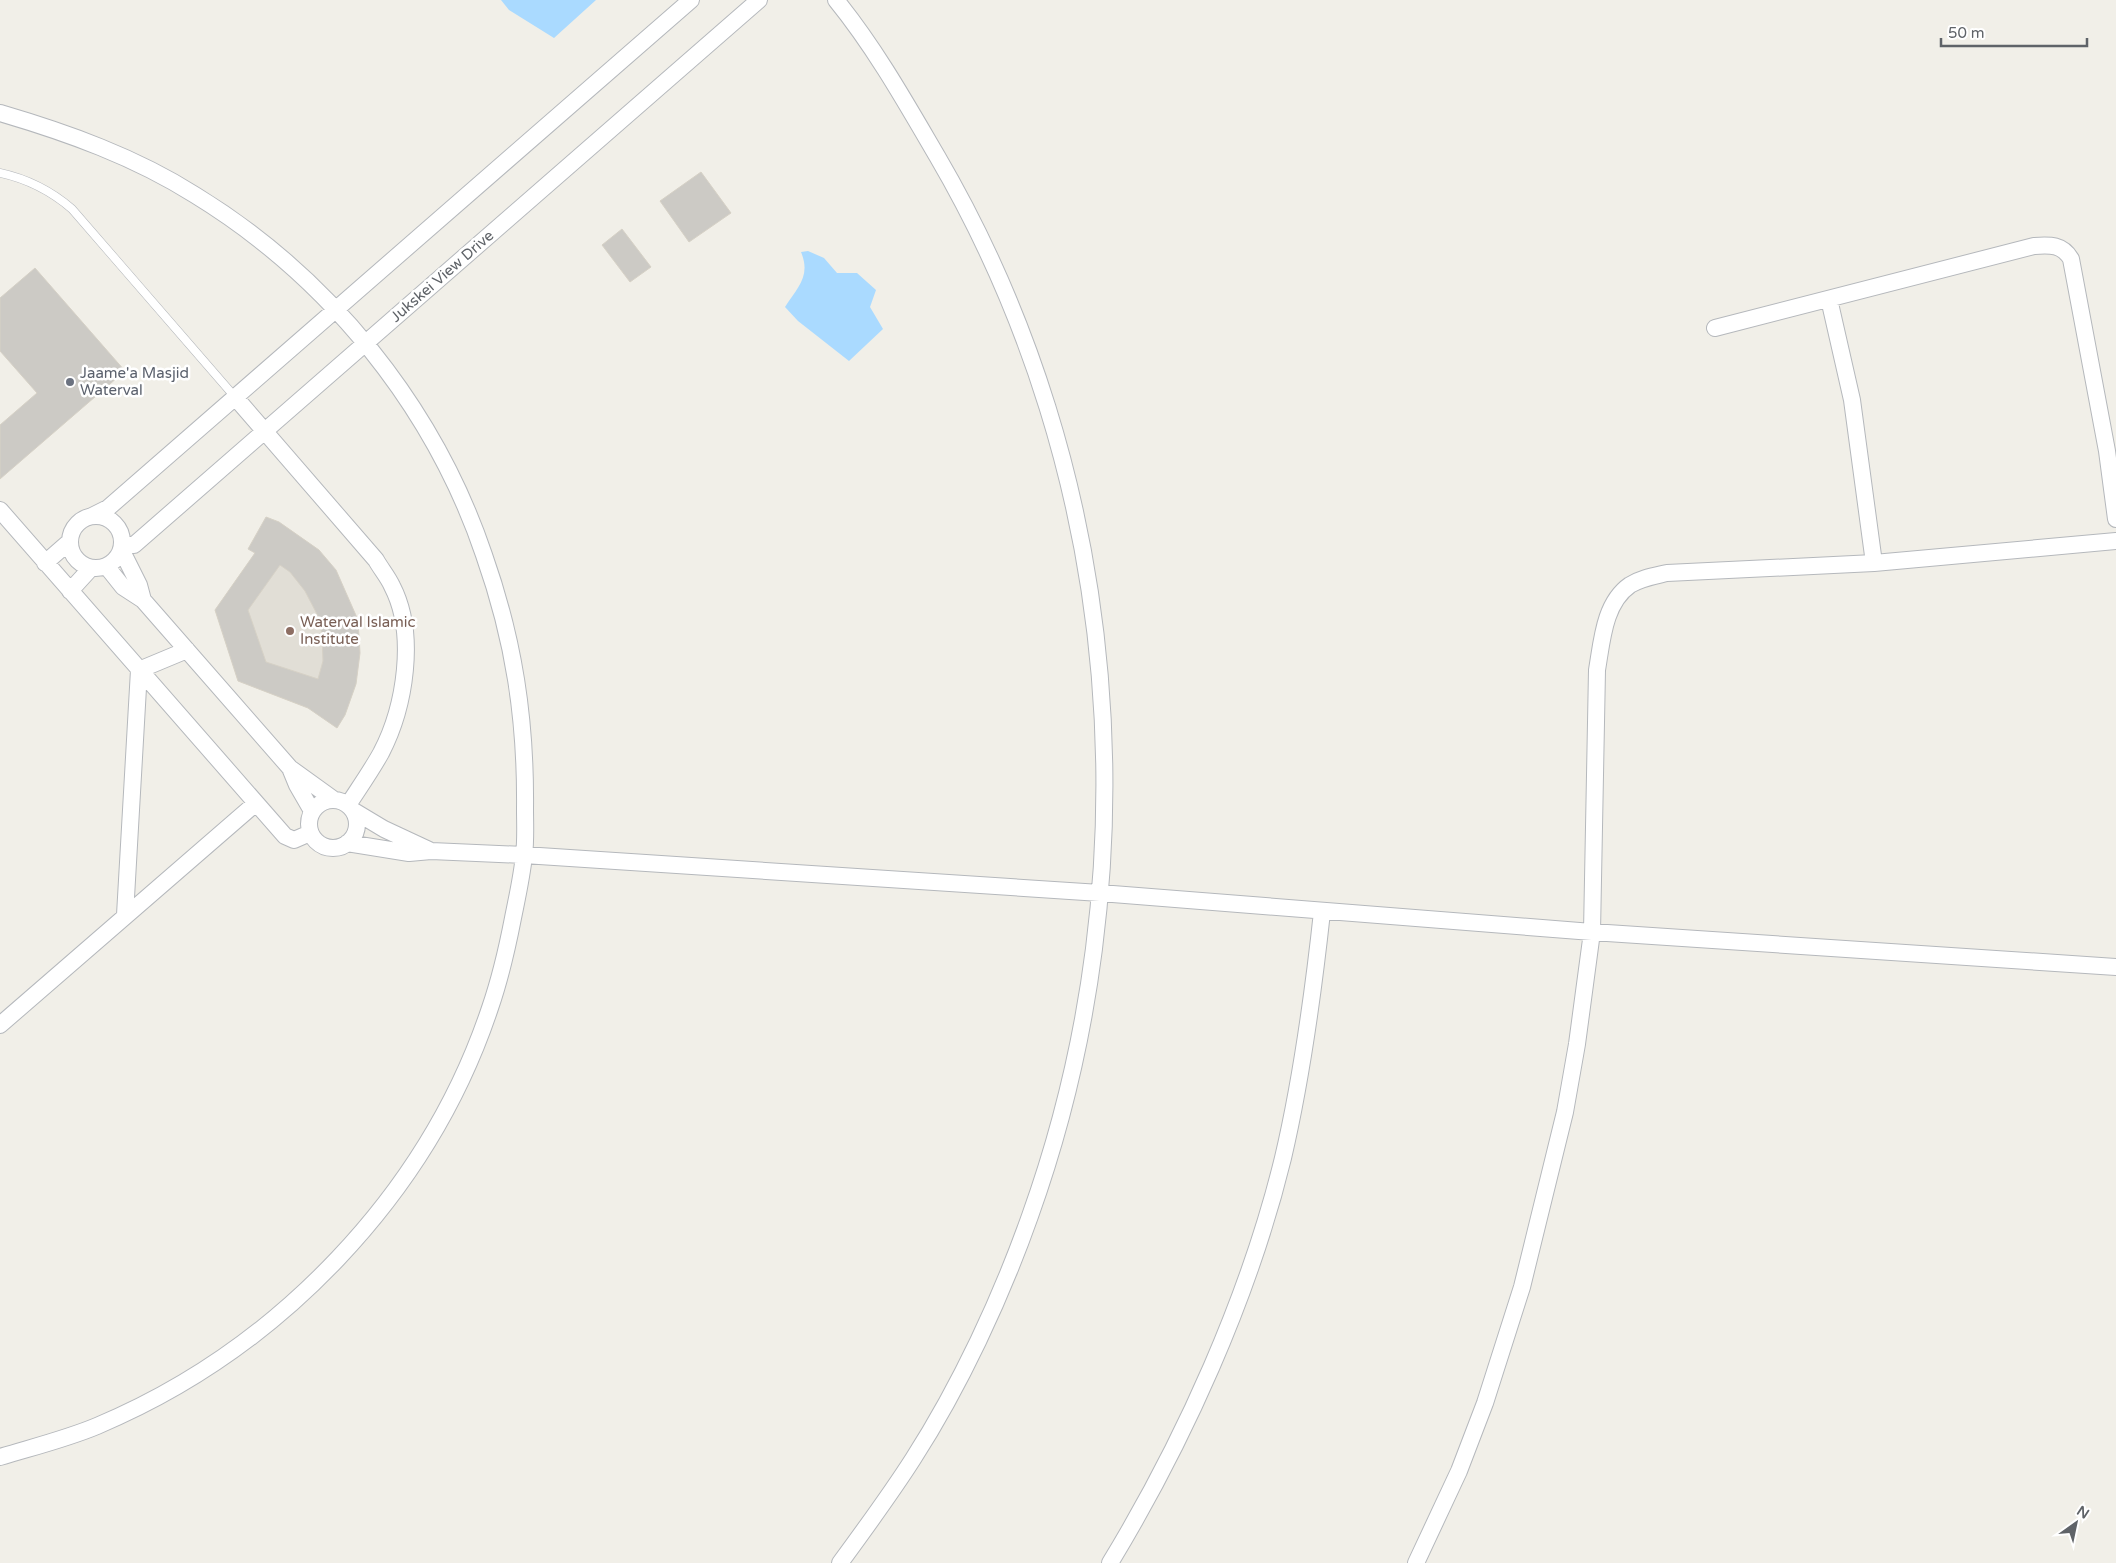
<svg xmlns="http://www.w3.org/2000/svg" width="2116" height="1563" viewBox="0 0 2116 1563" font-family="'Varela Round',sans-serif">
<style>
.education{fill:#e1ded6}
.water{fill:#aadaff}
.building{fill:#cccac5;stroke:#d6d1c6;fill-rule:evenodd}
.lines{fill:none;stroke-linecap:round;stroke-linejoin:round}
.service-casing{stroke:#b5b8bc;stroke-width:9}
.minor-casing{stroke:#b5b8bc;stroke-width:18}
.service{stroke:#fff;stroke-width:8}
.minor{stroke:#fff;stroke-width:16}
.worship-dot{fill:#6b7280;stroke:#fff;stroke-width:2}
.education-dot{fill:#8d6e63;stroke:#fff;stroke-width:2}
.labels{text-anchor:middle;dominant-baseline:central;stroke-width:5;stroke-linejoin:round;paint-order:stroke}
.street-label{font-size:15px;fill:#5f6368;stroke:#fff}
.worship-label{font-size:15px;fill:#5b616d;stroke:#fff;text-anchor:start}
.education-label{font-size:15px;fill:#785e54;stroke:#fff;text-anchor:start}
</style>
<rect width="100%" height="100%" fill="#f1efe8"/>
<path class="education" d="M266 517 279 522 319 550 358 620 360 653 356 684 345 715 337 728 308 708 238 681 215 610 255 553Z"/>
<path class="water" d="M501 0H596L554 38 509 10Z
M808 251 824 258 837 273H857L876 290 870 307 883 329 849 361 798 321 785 307C798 287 811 276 801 252Z"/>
<path class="building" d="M701 172 731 213 689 242 660 201Z
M622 229 651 267 630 282 602 245Z
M35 268 125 371 0 479V425L37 393 0 351V298Z
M266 517 279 522 319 550 336 570 358 620 360 653 356 684 345 715 337 728 308 708 238 681 215 610 255 553 248 549ZM280 565 290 572 305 591 318 616 322 634 323 661 318 679 266 662 248 610Z"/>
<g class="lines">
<g class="service-casing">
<path id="service" d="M0 173C28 179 51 191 72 209L235 397"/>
</g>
<g class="minor-casing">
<path id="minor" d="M836 0C875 48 906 103 937 156 1123 474 1154 870 1030 1216 1001 1298 960 1386 913 1459 890 1495 865 1529 840 1563
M0 113C68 133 135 157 195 195 329 277 434 407 484 555 514 640 526 719 525 809 525 824 526 840 524 855 522 876 517 898 513 918 507 949 500 979 490 1008 428 1194 278 1350 97 1426 66 1439 33 1447 0 1457
M1829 299 1852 400 1874 563
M1715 328 2034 246C2050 245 2062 244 2071 259L2107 451 2116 519
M235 397 376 560C381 569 388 577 392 586 417 634 405 707 381 753 371 771 359 788 348 805
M0 510 285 836 294 840 310 833
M70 542a26 26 0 1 1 52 0a26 26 0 1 1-52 0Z
M92 516 108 508 691 0
M123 545H134L759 0
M122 551 139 585 143 600
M45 563 69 542
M107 567 123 587 143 600 290 768 333 799
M70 591 91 568
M290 768 297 785 312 811
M309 824a24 24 0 1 1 48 0a24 24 0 1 1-48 0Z
M354 811 384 829 429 850
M347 843 409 853 431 851 524 855 1100 893 1592 932 2116 967
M125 915 139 670 187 650
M0 1025 256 803
M1110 1563C1184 1441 1249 1297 1283 1158 1302 1077 1313 995 1322 912
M1416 1563 1459 1471 1485 1403 1522 1287 1565 1112 1577 1044 1592 932 1597 670C1602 641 1604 603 1630 585 1641 578 1654 576 1667 573L1874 563 2116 541"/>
</g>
<use href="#service" class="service"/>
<use href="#minor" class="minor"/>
</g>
<circle class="worship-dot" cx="70" cy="382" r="5"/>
<circle class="education-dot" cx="290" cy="631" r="5"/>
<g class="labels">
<g class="street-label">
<text transform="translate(442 276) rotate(-41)">Jukskei View Drive</text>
</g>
<g class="worship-label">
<text x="80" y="373">Jaame'a Masjid<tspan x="80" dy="17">Waterval</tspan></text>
</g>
<g class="education-label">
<text x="300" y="622">Waterval Islamic<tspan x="300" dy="17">Institute</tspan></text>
</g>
</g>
<g transform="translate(2076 1523) rotate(33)" stroke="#ffffff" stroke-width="4" paint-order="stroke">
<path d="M0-4L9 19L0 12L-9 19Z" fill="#5f6368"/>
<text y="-8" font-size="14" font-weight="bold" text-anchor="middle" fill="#5f6368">N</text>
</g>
<path d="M1941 38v8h146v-8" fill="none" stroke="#5f6368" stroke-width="2.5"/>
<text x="1948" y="38" font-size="15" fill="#5f6368" stroke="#ffffff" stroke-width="4" paint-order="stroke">50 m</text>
</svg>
